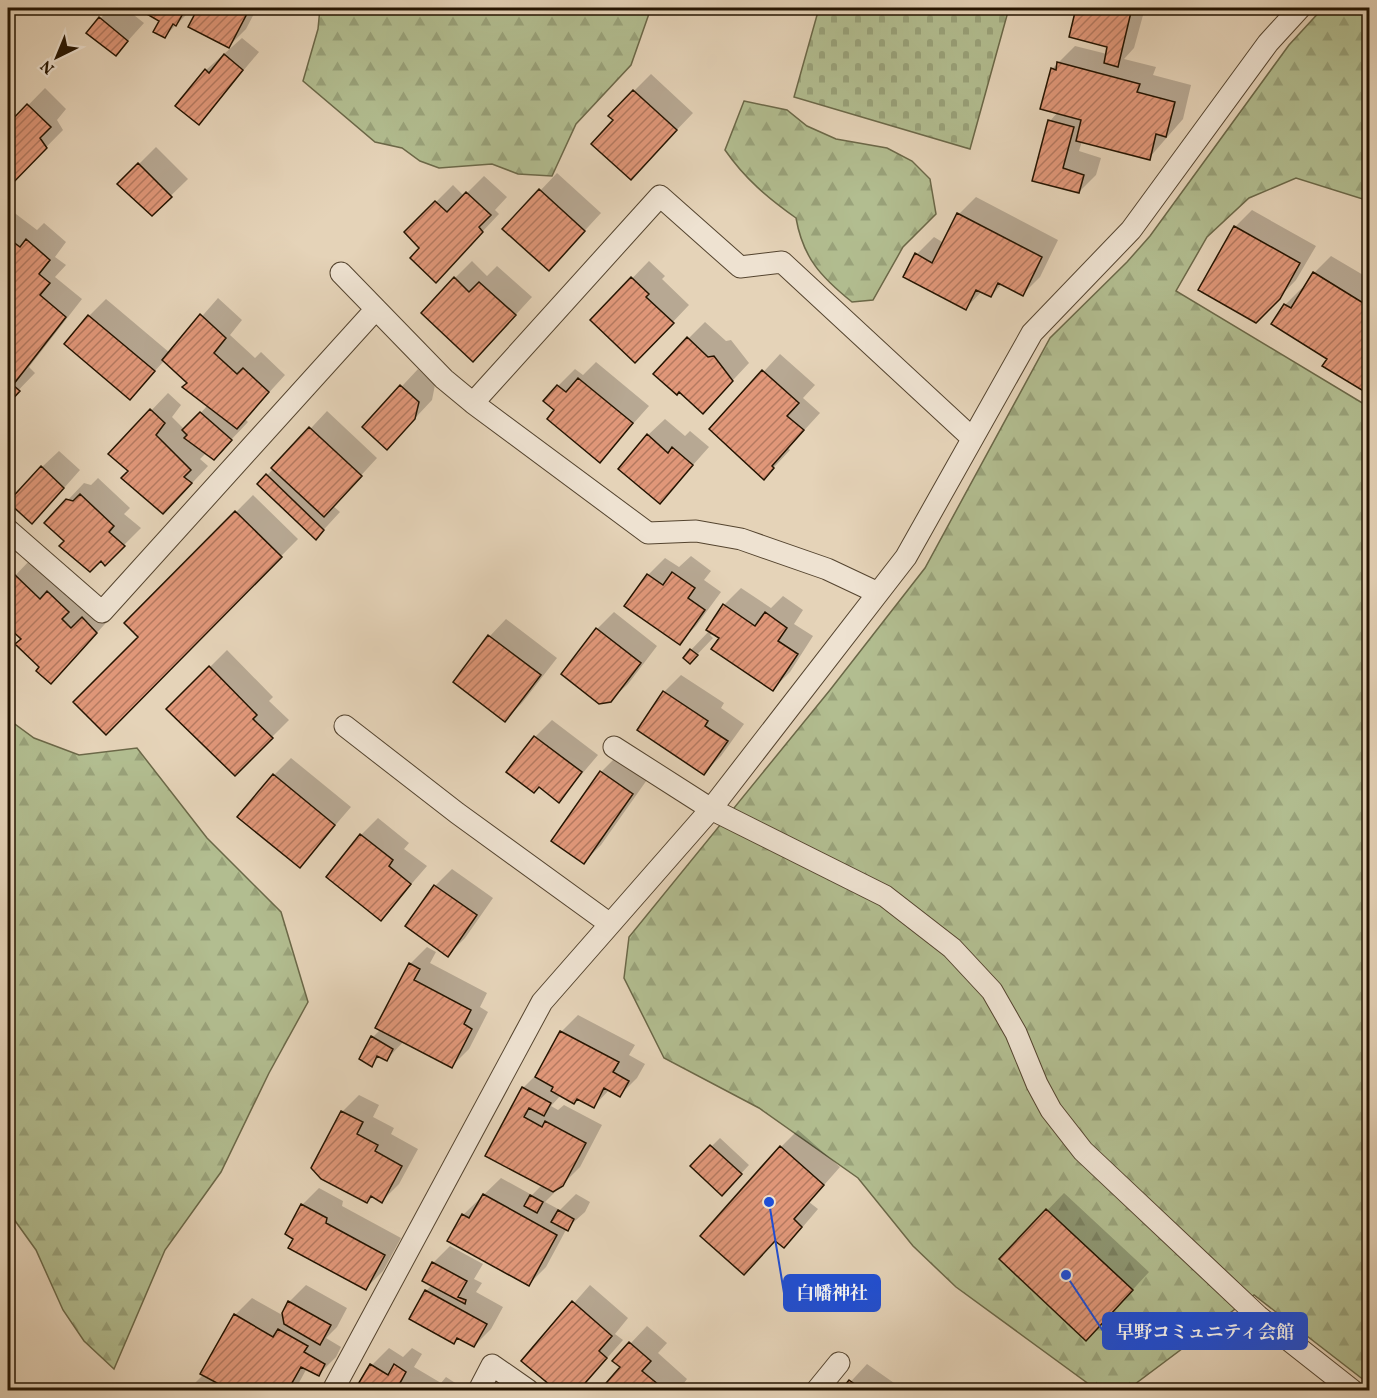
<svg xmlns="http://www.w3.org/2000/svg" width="1377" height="1398" viewBox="0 0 1377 1398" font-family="Vollkorn,'Noto Serif JP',serif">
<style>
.forest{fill:url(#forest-firs);stroke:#6b6848;stroke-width:1.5}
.cemetery{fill:url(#cemetery-stones);stroke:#6b6848;stroke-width:1.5}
.shadow{fill:#0003}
.building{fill:url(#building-hatch);stroke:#241401;stroke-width:1.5}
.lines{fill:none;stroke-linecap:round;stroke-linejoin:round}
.lane-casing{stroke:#54442f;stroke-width:23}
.lane{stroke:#eee2d1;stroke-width:21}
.leader{fill:none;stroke:#1d4ed8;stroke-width:2}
.callout-dot{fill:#1d4ed8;stroke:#eee2d1;stroke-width:2}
.callout{fill:#1d4ed8;stroke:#1d4ed8;stroke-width:2}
.callout-label{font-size:18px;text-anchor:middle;font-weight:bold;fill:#fff}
</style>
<defs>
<pattern id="forest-firs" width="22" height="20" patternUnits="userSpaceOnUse" patternTransform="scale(1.5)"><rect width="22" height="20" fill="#b2bd90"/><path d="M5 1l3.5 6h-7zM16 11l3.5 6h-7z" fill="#99a27a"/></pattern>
<pattern id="cemetery-stones" width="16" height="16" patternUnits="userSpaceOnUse" patternTransform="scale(1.5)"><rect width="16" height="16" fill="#b2bd90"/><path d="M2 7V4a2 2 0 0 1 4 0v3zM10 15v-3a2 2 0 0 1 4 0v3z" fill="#99a27a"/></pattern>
<pattern id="building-hatch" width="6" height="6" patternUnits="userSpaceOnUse" patternTransform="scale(1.5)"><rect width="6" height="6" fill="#e09779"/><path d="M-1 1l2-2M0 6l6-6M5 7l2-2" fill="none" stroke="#b57a61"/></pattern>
</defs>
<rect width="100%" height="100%" fill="#e5d3b8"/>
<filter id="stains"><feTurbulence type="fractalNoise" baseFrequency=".00333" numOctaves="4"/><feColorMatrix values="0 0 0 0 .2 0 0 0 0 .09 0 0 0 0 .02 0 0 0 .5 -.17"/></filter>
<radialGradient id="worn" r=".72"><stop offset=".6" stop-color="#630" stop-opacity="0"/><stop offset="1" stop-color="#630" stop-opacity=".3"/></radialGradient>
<path class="forest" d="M320 8H651L631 65 576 124 552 176 518 174 492 164 439 168 420 161 402 148 375 142 303 81 318 29Z
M1323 8H1369V201L1296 178 1249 198 1207 237 1176 291 1369 407V1384L1254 1295 1127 1390H1097L956 1287 913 1246 858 1178 759 1108 664 1058 624 978 629 937 830 690 925 568 1050 338 1127 262 1150 236 1289 45Z
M744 101 787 110 807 126 836 139 887 148 912 161 930 179 936 214 903 247 873 300 852 302C821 277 803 258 796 218 768 198 745 179 725 150Z
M8 719 34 738 79 755 137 748 207 838 281 912 308 1002 269 1073 221 1172 165 1250 114 1369 84 1341 63 1310 36 1250 8 1211Z"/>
<path class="cemetery" d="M819 8H1009L970 149 794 97Z"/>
<path class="shadow" d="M110 8H125L144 23 116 54 88 32Z
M150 8H193L165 36 161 20 147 12Z
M199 8H257L246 29 229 46 190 27Z
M1077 8H1145L1134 48 1124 59 1156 67 1153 75 1191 85 1183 119 1149 158 1082 141 1079 151 1101 158 1096 175 1079 192 1034 180 1050 121 1058 112 1052 69 1075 46 1107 54 1109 46 1070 36Z
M242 38 259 52 199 123 177 105 206 70Z
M651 74 693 113 647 161 615 120 634 91Z
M45 88 66 109 57 120 63 130 8 186V126Z
M156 147 188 179 152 214 119 184Z
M557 173 601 213 565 252 504 229Z
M484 176 507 197 495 210 499 214 452 264 421 248 406 232 453 185 464 196Z
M976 197 1058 240 1040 277 1023 294 1002 284 991 296 982 291 966 308 917 254 934 237 944 243 959 214Z
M8 208 37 230 44 223 66 242 55 257 66 265 55 277 82 299 29 367 35 373 8 401Z
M1252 210 1316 246 1296 280 1256 321 1235 227Z
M1331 256 1370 279V393L1329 358 1285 305 1302 288 1304 289 1314 273Z
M472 261 487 276 497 266 532 297 490 343 455 278Z
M649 261 665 276 662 279 689 305 652 344 592 320Z
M218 298 242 320 230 335 255 358 261 352 285 375 245 419 248 422 230 441 206 453 200 459 208 466 180 496 130 471 110 454 168 393 181 405 172 417 185 430 208 405 189 383 164 361 130 398 89 316 106 299 170 353Z
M705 322 726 341 731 340 749 363 703 412 688 339Z
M780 354 815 385 803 398 820 413 788 448 790 450 764 478 711 429Z
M596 362 649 406 600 461 558 386 575 369 583 375Z
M418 369 435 385 432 400 403 431 364 427Z
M327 411 377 458 333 506 340 512 316 538 259 484Z
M665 419 685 436 690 431 709 447 660 502 648 435Z
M59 451 80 470 49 505 42 467Z
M98 478 130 508 124 514 141 528 105 564 66 541 67 501 84 483 91 485Z
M253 495 298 539 106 733 140 637 126 623Z
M691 556 711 571 704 580 721 592 696 626 679 643 626 605 648 575 665 558 679 567Z
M32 558 113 615 68 665 42 667 22 639 8 625V583Z
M741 588 771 608 783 596 803 610 794 624 813 636 790 672 773 689 713 633 710 635 713 638 690 662 691 650 710 630 724 605Z
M614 612 657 646 628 684 610 701 597 629Z
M506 619 557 658 522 703 505 720 455 682 490 636Z
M227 650 273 697 269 701 289 720 235 774 168 709Z
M681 675 724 703 721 708 744 724 721 756 704 773 664 692Z
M552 720 598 755 559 801 535 737Z
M618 755 649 777 601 845 584 862 601 772Z
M291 758 351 807 300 866 274 775Z
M378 818 409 843 404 849 427 866 381 919 361 835Z
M452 869 493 898 465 938 448 955 435 886Z
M427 947 436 952 430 963 487 993 480 1007 488 1012 469 1049 452 1066 404 1041 387 1059 380 1056 371 1065 373 1037 381 1029 410 964Z
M578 1015 635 1045 629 1055 645 1064 637 1078 620 1095 610 1089 594 1106 578 1098 561 1095 551 1106 558 1110 564 1105 602 1125 580 1167 545 1202 560 1210 576 1194 590 1202 585 1212 567 1228 546 1267 529 1284 463 1215 501 1178 532 1195 542 1185 487 1155 523 1088 539 1072 561 1032Z
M359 1095 379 1105 373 1117 394 1128 391 1134 418 1149 399 1184 382 1201 373 1196 367 1201 313 1168 342 1112Z
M798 1130 840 1167 809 1202 818 1209 801 1229 784 1246 776 1240 744 1273 781 1147Z
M720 1138 749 1165 722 1194 692 1166Z
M319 1188 343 1201 342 1206 401 1238 383 1271 366 1288 287 1233 302 1205Z
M1064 1193 1149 1272 1103 1322 1001 1259Z
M450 1246 483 1264 474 1279 482 1283 476 1292 503 1307 491 1329 474 1346 459 1338 454 1343 426 1291 432 1285 433 1263Z
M306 1285 347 1308 337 1327 326 1338 341 1347 336 1357 319 1374 307 1368 295 1390H188L204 1374 202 1373 235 1315 252 1298 284 1316 289 1302Z
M590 1285 628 1318 615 1334 623 1340 579 1390H559L523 1361Z
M647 1326 667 1343 658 1353 687 1379 682 1386 688 1390H602L622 1367 614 1361Z
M389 1348 403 1357 412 1348 422 1354 414 1367 441 1383 446 1377 466 1390H368L359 1386 372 1365Z
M867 1364 904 1390H843Z"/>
<path class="building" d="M148 8H186L176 26 173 24 165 38 153 32 159 21 145 13Z
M198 8H250L229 48 188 27Z
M1076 8H1132L1118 67 1104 63 1107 47 1069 37Z
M99 17 128 41 116 56 86 33Z
M224 54 243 70 199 125 175 106 205 69 209 73Z
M1057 62 1140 84 1137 92 1175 102 1166 137 1156 134 1150 160 1076 141 1081 120 1040 109 1051 68 1056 70Z
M633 90 677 130 631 180 591 144 613 120 608 116Z
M27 104 51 127 40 138 47 148 8 188V124Z
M1048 120 1074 127 1063 168 1084 175 1079 193 1032 181Z
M138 163 172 197 152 216 117 184Z
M539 189 585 231 549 271 502 229Z
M466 192 491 215 479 227 483 232 436 283 410 258 419 248 404 232 435 201 447 212Z
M957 213 1042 257 1023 296 998 283 991 297 976 290 966 310 903 277 915 253 932 263Z
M1234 226 1300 263 1280 299 1256 323 1198 290Z
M8 238 20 247 26 239 50 260 39 274 50 283 40 295 66 317 13 385 20 391 8 404Z
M1313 272 1368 306 1370 304V395L1322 366 1327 359 1271 324 1284 304 1291 308Z
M454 277 469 292 479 282 516 315 473 362 421 313Z
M631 277 649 294 646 297 674 323 635 363 590 320Z
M200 314 226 338 214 353 237 374 243 368 269 392 237 429 182 387 187 383 162 360Z
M88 315 155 371 130 400 64 344Z
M687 337 708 357 714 356 733 381 703 414 679 392 677 395 653 374Z
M762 370 799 403 787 416 804 430 772 466 774 468 764 480 709 429Z
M578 378 633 423 600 463 547 419 554 410 543 401 557 385 566 392Z
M400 385 419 402 415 419 387 450 362 427Z
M150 409 165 423 156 435 191 470 184 477 192 483 163 514 121 478 128 471 108 454Z
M200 412 232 440 214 460 184 438 187 435 182 430Z
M309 427 362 476 324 517 271 468Z
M647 434 668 453 672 447 693 465 660 504 618 469Z
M41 466 64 488 32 524 8 502Z
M266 474 324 530 316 540 257 484Z
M80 494 114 526 109 532 125 546 105 566 101 561 90 572 59 546 64 541 44 523 66 499 73 501Z
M235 511 282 557 106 735 73 702 138 637 124 623Z
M672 572 695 588 688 598 705 610 680 645 624 606 647 574 663 585Z
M14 574 40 599 47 591 69 612 62 619 71 628 82 617 97 633 51 684 36 671 39 667 15 644 21 639 8 627V581Z
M723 604 755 626 765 612 787 628 778 641 798 654 773 691 711 649 719 638 706 630Z
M596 628 641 663 611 702 599 704 561 674Z
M488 635 541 675 505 722 453 682Z
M690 649 698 655 690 664 683 658Z
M209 666 257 715 253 719 273 738 235 776 166 709Z
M663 691 708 721 705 726 728 741 704 775 637 730Z
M534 736 582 772 559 803 539 787 534 793 506 772Z
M600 771 633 794 584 864 551 841Z
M273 774 335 825 300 868 237 817Z
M360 834 393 860 389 866 411 884 381 921 326 877Z
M434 885 477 915 448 957 405 926Z
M409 963 420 969 414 980 471 1010 464 1024 472 1029 452 1068 375 1028Z
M560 1031 619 1062 613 1072 629 1081 620 1097 604 1088 594 1108 577 1099 574 1104 551 1091 553 1087 535 1077Z
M371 1036 393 1049 387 1061 377 1056 372 1067 359 1059Z
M522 1087 551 1103 544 1116 529 1108 524 1117 542 1127 545 1121 586 1143 563 1186 553 1192 485 1156Z
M341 1111 363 1122 357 1134 378 1145 375 1151 402 1166 382 1203 371 1196 367 1203 321 1179 311 1168Z
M710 1145 742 1174 722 1196 690 1166Z
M780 1146 824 1185 794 1219 802 1227 784 1248 775 1241 744 1275 700 1236Z
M483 1194 557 1235 529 1286 447 1241 462 1214 469 1218Z
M530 1195 543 1202 537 1213 524 1206Z
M301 1204 327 1218 326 1223 385 1255 366 1290 288 1248 293 1239 285 1234Z
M1046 1209 1133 1290 1086 1341 999 1259Z
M558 1210 574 1219 568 1231 551 1222Z
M432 1262 467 1281 458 1297 466 1300 465 1304 422 1281Z
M425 1290 487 1324 474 1347 457 1338 454 1344 409 1319Z
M288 1301 331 1325 320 1345 284 1324 282 1313Z
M572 1301 612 1336 599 1351 607 1358 579 1390H556L521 1361Z
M234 1314 273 1337 278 1329 308 1346 304 1352 325 1364 319 1376 301 1367 288 1390H230L200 1374Z
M629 1342 651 1361 642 1371 665 1390H600L620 1367 612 1361Z
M370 1364 388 1375 394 1364 406 1372 399 1385 408 1390H365L357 1386Z
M849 1380 863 1390H841Z"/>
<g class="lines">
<g class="lane-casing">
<path id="lane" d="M341 273 444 379 473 403
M8 530 102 612 376 309
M878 593 827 569 741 539 696 531 648 533 473 403 660 196 740 267 782 262 972 438
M345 726 457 813 610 924
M614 747 711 809 885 896 952 948 992 991 1016 1033 1037 1084 1051 1110 1083 1151 1258 1316 1352 1390
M333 1390 542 1002 711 809 906 557 1032 333 1131 230 1268 43 1300 8
M479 1390 492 1365 528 1390
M817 1390 839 1363"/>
</g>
<use href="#lane" class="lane"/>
</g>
<path class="leader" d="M769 1202L784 1293M1066 1275L1103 1331"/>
<g class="callout-dot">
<circle cx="769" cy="1202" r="6"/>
<circle cx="1066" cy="1275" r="6"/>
</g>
<g class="callout">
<rect x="784" y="1275" width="96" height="36" rx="6"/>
<rect x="1103" y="1313" width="204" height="36" rx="6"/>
</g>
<g class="callout-label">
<text x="832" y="1299">白幡神社</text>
<text x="1205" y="1338">早野コミュニティ会館</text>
</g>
<rect width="1377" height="1398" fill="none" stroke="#e5d3b8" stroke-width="30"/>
<rect x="9" y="9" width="1359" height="1380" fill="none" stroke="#241401" stroke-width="3"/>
<rect x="15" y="15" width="1347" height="1368" fill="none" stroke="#241401" stroke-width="1.5"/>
<g transform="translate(57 57) rotate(223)" stroke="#eee2d1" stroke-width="4.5" paint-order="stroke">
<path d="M0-4.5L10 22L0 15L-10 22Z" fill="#241401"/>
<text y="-9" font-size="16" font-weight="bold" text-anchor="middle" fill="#241401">N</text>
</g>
<rect width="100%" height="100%" filter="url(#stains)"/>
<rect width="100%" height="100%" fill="url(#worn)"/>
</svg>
